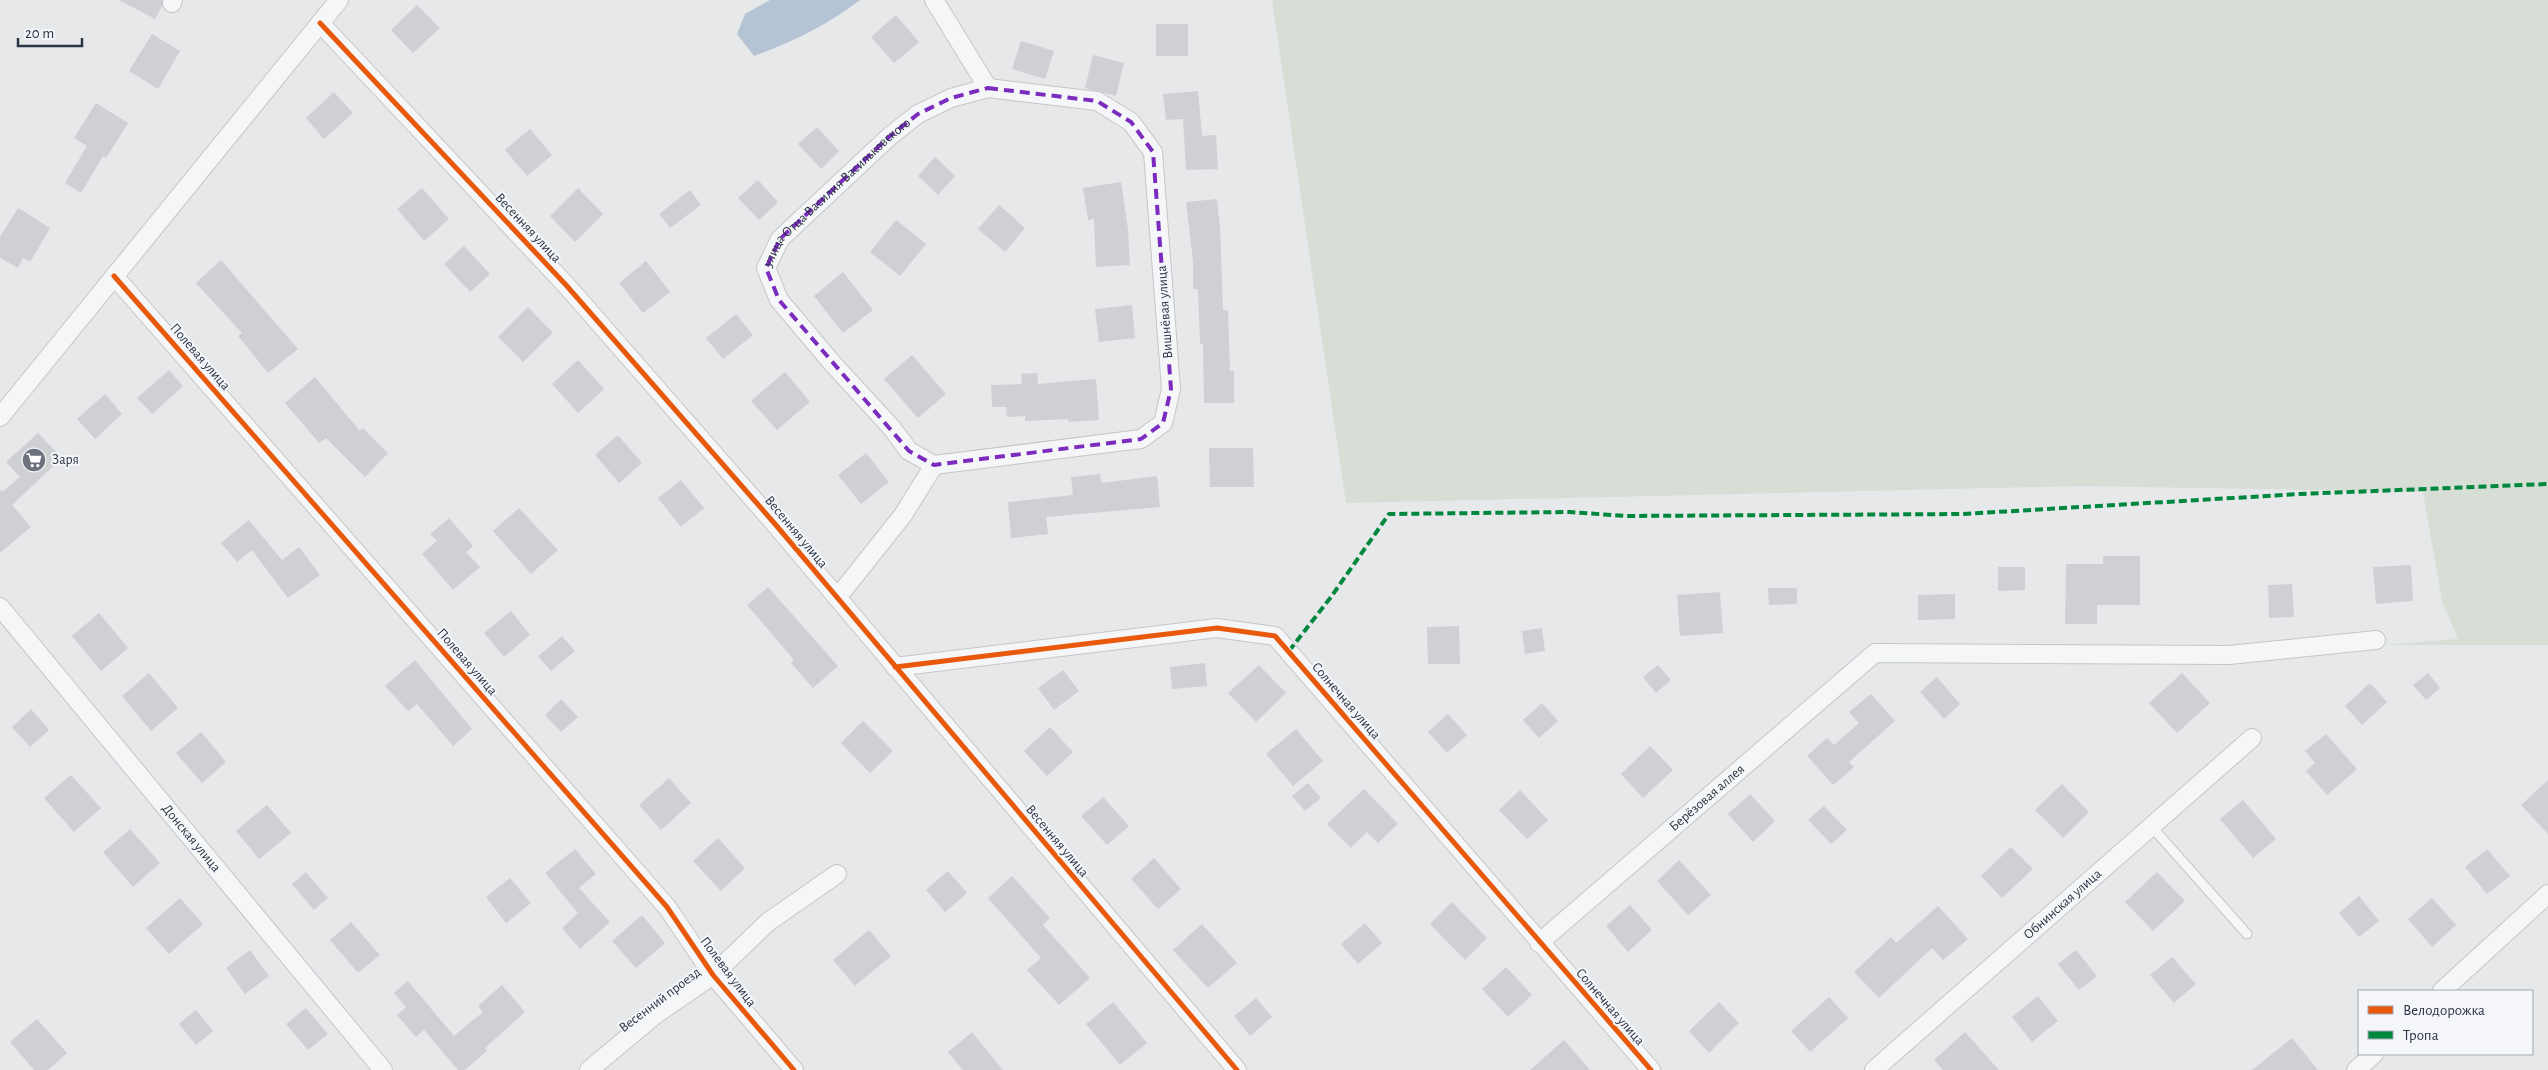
<svg xmlns="http://www.w3.org/2000/svg" width="2548" height="1070" viewBox="0 0 2548 1070" font-family="'Alegreya Sans',sans-serif">
<style>
.green{fill:#d6ded6}
.water{fill:#b4c4d5}
.building{fill:#ced0d3}
.lines{fill:none;stroke-linecap:round;stroke-linejoin:round}
.service-casing{stroke:#c4c6c8;stroke-width:11}
.minor-casing{stroke:#c4c6c8;stroke-width:20}
.service{stroke:#f5f6f7;stroke-width:9}
.minor{stroke:#f5f6f7;stroke-width:18}
.quiet{stroke:#00873e;stroke-width:4;stroke-dasharray:8 4;stroke-linecap:butt}
.cycleway-casing{stroke:#f4f6f9;stroke-width:8}
.cycleway{stroke:#e8590c;stroke-width:5}
.marked{fill:none;stroke:#7b2cbf;stroke-width:4;stroke-dasharray:10 6;stroke-linejoin:round}
.labels{text-anchor:middle;dominant-baseline:central;stroke-width:4;stroke-linejoin:round;paint-order:stroke}
.street-label{font-size:14px;fill:#2b3445;stroke:#f4f6f9}
.poi-label{font-size:14px;fill:#2b3445;stroke:#f4f6f9;text-anchor:start}
</style>
<rect width="100%" height="100%" fill="#e6e8ea"/>
<path class="green" d="M1272 0H2548V645H2383L2458 639 2442 601 2423 492 2082 486 1346 503Z"/>
<path class="water" d="M770 0H860C827 25 793 42 754 56L737 34 745 14Z"/>
<path class="building" d="M119 0H162V6L155 19Z
M417 5 440 28 413 53 391 30Z
M896 15 919 42 894 63 871 37Z
M1156 24H1188V56H1156Z
M152 34 180 51 158 89 129 71Z
M1021 41 1054 51 1045 79 1012 69Z
M1093 55 1124 63 1116 96 1085 88Z
M1198 91 1202 136 1216 135 1218 169 1186 170 1183 119 1166 120 1163 94Z
M334 92 353 113 324 139 306 118Z
M96 103 128 123 106 158 103 156 81 193 65 183 87 146 74 138Z
M817 127 839 151 821 169 798 144Z
M530 129 552 155 527 176 505 150Z
M935 157 955 176 938 195 918 176Z
M758 180 778 202 759 220 738 198Z
M1121 182 1128 229 1130 265 1096 267 1094 219 1088 220 1083 188Z
M422 188 449 219 424 241 397 209Z
M578 188 603 214 575 242 550 216Z
M690 190 701 205 670 228 659 214Z
M1217 199 1220 228 1223 310H1228L1230 371H1234V403H1204L1203 344H1200L1198 289H1193V261L1186 202Z
M999 205 1025 228 1005 252 978 229Z
M18 208 50 228 30 262 23 258 18 268 0 258V237Z
M896 220 926 244 900 276 870 252Z
M464 246 490 274 470 292 444 264Z
M221 260 298 349 268 373 238 336 242 333 196 283Z
M646 261 670 292 643 313 619 283Z
M843 272 873 310 843 333 814 296Z
M1132 305 1135 338 1099 342 1095 309Z
M528 307 553 333 523 362 498 337Z
M736 314 753 335 723 359 706 338Z
M912 355 946 394 918 418 884 379Z
M578 360 604 389 578 413 552 384Z
M169 370 183 386 152 414 137 398Z
M785 372 810 402 777 430 751 401Z
M1037 373 1038 384 1096 379 1099 420 1068 422V419L1025 421V416L1007 417 1006 407H992L991 385 1022 384 1021 374Z
M315 377 360 431 363 428 388 453 365 477 326 438 319 443 285 403Z
M105 394 122 414 95 439 77 419Z
M38 433 62 458 12 505 31 527 0 553V490L2 492 20 477 6 462Z
M618 435 642 463 619 483 595 455Z
M1209 448H1253L1254 487H1210Z
M866 453 889 482 861 504 838 475Z
M1100 474 1101 483 1157 476 1160 507 1046 517 1048 534 1011 538 1008 502 1073 495 1071 477Z
M681 480 704 508 681 527 658 498Z
M519 508 558 550 531 574 493 531Z
M449 518 473 546 466 552 480 567 453 590 422 554 437 541 430 534Z
M249 520 282 560 299 547 320 575 288 598 252 550 237 562 221 543Z
M2103 556H2140V605H2097V624H2065L2066 564H2103Z
M2411 565 2413 601 2376 604 2373 567Z
M1998 567H2025V590L1998 591Z
M2292 584 2294 617 2269 618 2268 585Z
M768 587 838 666 813 688 791 663 794 660 747 605Z
M1768 588H1797V604L1769 605Z
M1720 592 1723 633 1680 636 1677 595Z
M1955 594V619L1918 620V595Z
M511 611 530 635 504 657 484 633Z
M99 613 128 648 101 671 72 636Z
M1459 626 1460 664H1428L1427 627Z
M1542 628 1545 651 1525 654 1522 631Z
M562 636 575 651 551 671 538 656Z
M415 660 472 729 453 746 417 704 408 711 385 686Z
M1205 663 1207 686 1172 689 1170 667Z
M1259 665 1286 693 1256 722 1228 693Z
M1658 665 1671 680 1656 693 1643 677Z
M1063 670 1079 691 1054 710 1038 688Z
M149 673 178 708 151 731 122 696Z
M2182 673 2210 703 2177 733 2149 703Z
M2428 673 2440 688 2426 700 2413 685Z
M1937 677 1960 704 1944 719 1920 692Z
M2370 683 2387 702 2362 725 2345 706Z
M1871 694 1895 721 1849 762 1854 767 1833 785 1807 756 1827 738 1834 745 1859 723 1849 712Z
M561 699 578 717 561 732 545 715Z
M1542 703 1558 721 1539 738 1523 720Z
M31 709 49 730 30 747 12 727Z
M1448 714 1467 735 1447 753 1428 732Z
M863 721 893 751 870 773 841 743Z
M1050 727 1073 752 1047 776 1024 751Z
M1296 729 1323 761 1293 786 1266 754Z
M201 732 226 762 202 783 176 753Z
M2326 734 2357 769 2327 795 2306 771 2315 763 2305 751Z
M1650 746 1673 770 1643 798 1621 774Z
M71 775 101 808 74 832 44 798Z
M669 778 691 803 661 830 639 805Z
M2548 780V834L2521 805Z
M1308 783 1321 798 1305 811 1292 796Z
M2062 784 2089 812 2063 838 2035 810Z
M1364 789 1398 824 1378 843 1367 832 1351 848 1327 824Z
M1520 790 1548 820 1527 839 1499 810Z
M1750 794 1775 821 1753 842 1728 814Z
M1103 797 1129 826 1107 845 1081 816Z
M2243 800 2276 839 2253 858 2220 819Z
M267 805 291 833 259 859 236 831Z
M1824 806 1847 830 1831 844 1808 820Z
M130 829 160 863 133 887 103 852Z
M718 838 745 868 721 891 693 861Z
M2011 847 2033 869 2002 898 1981 876Z
M575 849 596 874 579 888 610 922 580 949 562 928 578 913 545 873Z
M2487 849 2510 876 2487 894 2465 867Z
M1154 858 1181 889 1158 909 1131 879Z
M1679 860 1711 895 1688 915 1657 881Z
M948 871 967 893 945 912 926 890Z
M306 872 328 898 314 910 292 884Z
M2157 872 2185 901 2153 931 2125 902Z
M1012 876 1050 918 1043 925 1090 978 1059 1005 1027 970 1041 958 988 898Z
M510 878 531 903 506 923 486 897Z
M2359 896 2379 921 2359 937 2339 913Z
M180 898 203 924 169 954 146 928Z
M2432 898 2456 925 2432 947 2408 919Z
M1452 902 1487 938 1465 960 1430 924Z
M1630 905 1652 930 1628 952 1606 926Z
M1938 906 1968 939 1943 960 1932 948 1879 998 1854 972 1891 937 1896 943Z
M642 915 665 943 636 968 612 941Z
M351 922 380 955 358 973 330 940Z
M1365 923 1382 943 1358 964 1341 944Z
M1202 924 1237 963 1208 988 1173 950Z
M869 930 891 956 855 986 833 960Z
M250 950 269 976 245 994 226 968Z
M2076 950 2097 976 2079 990 2058 964Z
M2172 957 2196 984 2174 1003 2150 975Z
M1506 967 1532 995 1508 1017 1482 989Z
M408 981 454 1036 483 1012 478 1006 502 985 525 1012 485 1048 487 1051 465 1070H458L424 1030 416 1037 397 1015 406 1007 394 993Z
M2038 996 2058 1021 2032 1042 2012 1017Z
M1829 997 1848 1018 1810 1052 1791 1031Z
M1256 998 1272 1017 1250 1036 1234 1016Z
M1113 1002 1147 1043 1120 1065 1086 1024Z
M1719 1002 1739 1023 1709 1053 1689 1031Z
M306 1008 328 1034 308 1050 286 1024Z
M196 1010 213 1031 196 1045 179 1024Z
M37 1019 67 1053 48 1070H34L10 1042Z
M972 1032 1003 1070H963L948 1052Z
M1965 1032 1999 1070H1943L1934 1060Z
M2292 1038 2318 1070H2252Z
M1564 1040 1590 1070H1530Z"/>
<g class="lines">
<g class="service-casing">
<path id="service" d="M2151 826 2247 934"/>
</g>
<g class="minor-casing">
<g id="minor">
<path d="M172 3 173 0"/>
<path d="M320 23 566 285 775 524 1237 1070"/>
<path d="M114 276 667 907 713 975 794 1070"/>
<path d="M0 417 339 0"/>
<path d="M934 465 1141 439 1163 423 1171 389 1153 152 1131 122 1097 101 988 88"/>
<path id="s1" d="M837 598 903 515 934 465 909 451 891 427 833 364 779 300 766 268 780 239 890 136 918 114 951 98 988 88 934 0"/>
<path id="s2" d="M0 607 383 1070"/>
<path d="M895 667 1217 628 1275 636 1651 1070"/>
<path id="s3" d="M1539 943 1875 653 2229 655 2376 640"/>
<path d="M2442 991 2548 894"/>
<path d="M589 1070 655 1015 713 975 768 922 837 874"/>
<path id="s4" d="M1874 1070 2252 738"/>
<path d="M2356 1070 2374 1054"/>
</g>
</g>
<use href="#service" class="service"/>
<use href="#minor" class="minor"/>
<path class="quiet" d="M1289 651 1331 597 1389 514 1570 512 1625 516 1963 514 2300 494 2548 484"/>
<g class="cycleway-casing">
<path id="cycleway" d="M320 23 566 285 775 524 1237 1070
M114 276 667 907 713 975 794 1070
M895 667 1217 628 1275 636 1651 1070"/>
</g>
<use href="#cycleway" class="cycleway"/>
</g>
<path class="marked" d="M988 88 1097 101 1131 122 1153 152 1171 389 1163 423 1141 439 934 465 909 451 779 300 766 268 780 239 890 136 918 114 951 98Z"/>
<defs>
<g id="supermarket-disc" transform="scale(1.25)"><circle r="9.5" fill="#6c737f" stroke="#f4f6f9"/><path d="M-6-5.5h2.5l.6 2H6L4.5 2H-2.5L-4.4-4H-6ZM-1.5 3.2a1.3 1.3 0 1 0 .1 0ZM3 3.2a1.3 1.3 0 1 0 .1 0Z" fill="#fff"/></g>
</defs>
<g fill-rule="evenodd">
<use href="#supermarket-disc" x="34" y="460"/>
</g>
<g class="labels">
<g class="street-label">
<text stroke="none"><textPath href="#s1" startOffset="532">улица Отца Василия Васильковского</textPath></text>
<text transform="translate(528 228) rotate(47)">Весенняя улица</text>
<text transform="translate(1165 312) rotate(-94)">Вишнёвая улица</text>
<text transform="translate(200 357) rotate(49)">Полевая улица</text>
<text transform="translate(796 532) rotate(50)">Весенняя улица</text>
<text transform="translate(467 662) rotate(49)">Полевая улица</text>
<text transform="translate(1346 701) rotate(49)">Солнечная улица</text>
<text stroke="none"><textPath href="#s3" startOffset="222">Берёзовая аллея</textPath></text>
<text stroke="none"><textPath href="#s2" startOffset="300">Донская улица</textPath></text>
<text transform="translate(1057 841) rotate(50)">Весенняя улица</text>
<text stroke="none"><textPath href="#s4" startOffset="251">Обнинская улица</textPath></text>
<text transform="translate(728 972) rotate(53)">Полевая улица</text>
<text transform="translate(660 1000) rotate(-37)">Весенний проезд</text>
<text transform="translate(1610 1007) rotate(49)">Солнечная улица</text>
</g>
<g class="poi-label">
<text x="52" y="460">Заря</text>
</g>
</g>
<rect x="2358" y="990" width="175" height="65" fill="#f4f6f9" stroke="#a4a8b1"/>
<rect x="2368" y="1006" width="25" height="8" fill="#e8590c" stroke="#a4a8b1"/>
<text x="2403" y="1015" font-size="15" fill="#2b3445">Велодорожка</text>
<rect x="2368" y="1031" width="25" height="8" fill="#00873e" stroke="#a4a8b1"/>
<text x="2403" y="1040" font-size="15" fill="#2b3445">Тропа</text>
<path d="M18 38v8h64v-8" fill="none" stroke="#2b3445" stroke-width="2.5"/>
<text x="25" y="38" font-size="15" fill="#2b3445" stroke="#f4f6f9" stroke-width="4" paint-order="stroke">20 m</text>
</svg>
